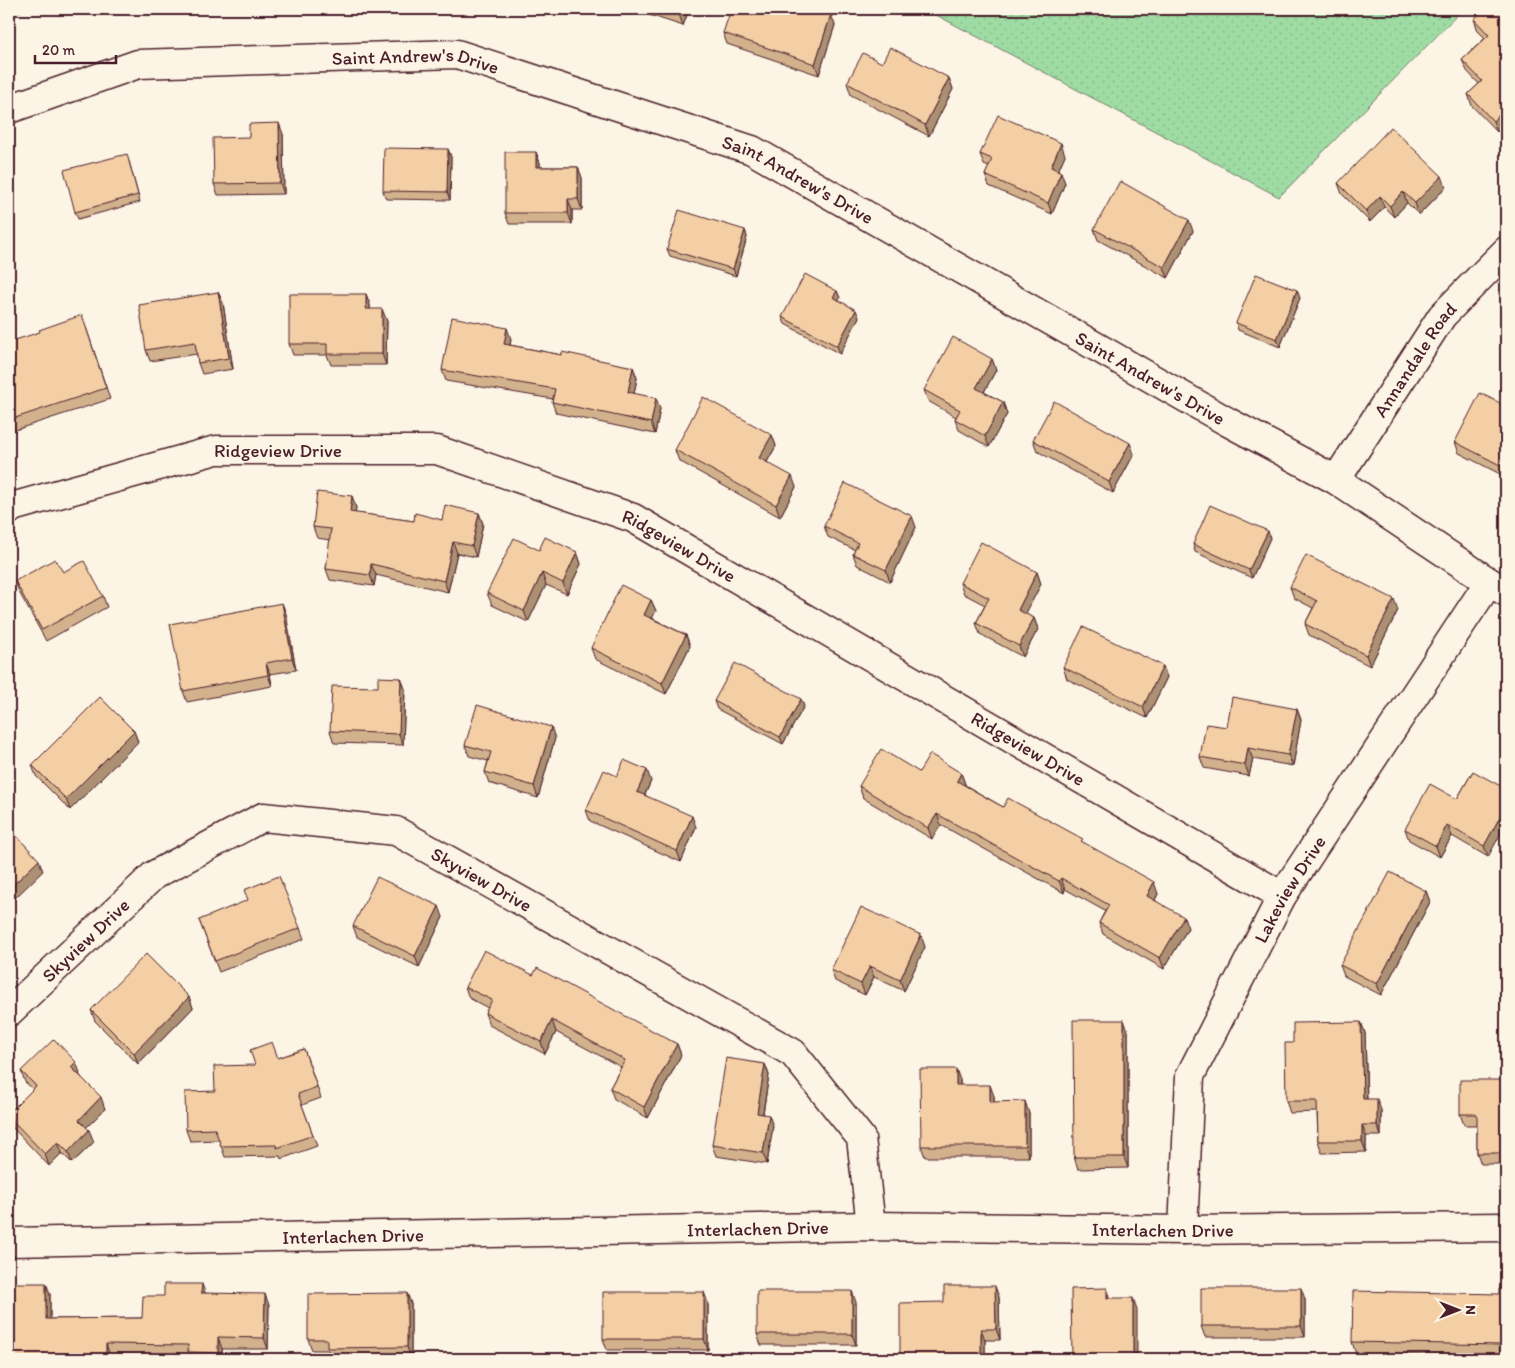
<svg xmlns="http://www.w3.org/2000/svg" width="1515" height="1368" viewBox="0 0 1515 1368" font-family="Itim,sans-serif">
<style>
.grass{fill:url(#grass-dots);stroke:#747e68}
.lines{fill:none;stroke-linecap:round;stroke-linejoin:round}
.minor-casing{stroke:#4a1f2b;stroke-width:31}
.minor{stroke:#fcf5e5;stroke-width:28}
.wall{fill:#d2b18d;stroke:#4a1f2b}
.shaded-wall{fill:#ab9073;stroke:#4a1f2b}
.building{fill:#f4cea4;stroke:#4a1f2b}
.labels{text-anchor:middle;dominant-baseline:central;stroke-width:4.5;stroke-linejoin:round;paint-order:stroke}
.street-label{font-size:19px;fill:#4a1f2b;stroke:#fcf5e5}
</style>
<defs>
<pattern id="grass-dots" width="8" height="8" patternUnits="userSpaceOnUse" patternTransform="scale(1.25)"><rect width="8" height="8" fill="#9fdca4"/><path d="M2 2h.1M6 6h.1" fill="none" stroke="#8abc8d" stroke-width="1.8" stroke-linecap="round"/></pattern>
</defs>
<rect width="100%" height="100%" fill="#fcf5e5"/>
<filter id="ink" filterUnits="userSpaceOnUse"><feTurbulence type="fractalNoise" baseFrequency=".02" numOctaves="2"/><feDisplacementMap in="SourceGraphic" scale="10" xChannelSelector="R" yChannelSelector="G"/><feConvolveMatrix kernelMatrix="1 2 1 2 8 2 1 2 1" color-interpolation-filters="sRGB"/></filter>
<g filter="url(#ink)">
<path class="grass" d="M925 9H1463L1279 197Z"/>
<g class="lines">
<g class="minor-casing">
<g id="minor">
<path id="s1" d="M9 109 138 64 457 54 752 150 1228 422 1336 480 1489 582 1506 592"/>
<path id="s2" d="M1336 480 1442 316 1506 251"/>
<path id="s3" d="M9 510 12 507 216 450H437L633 518 1282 896"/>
<path id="s4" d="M9 1012 154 875 263 817 396 831 793 1053 861 1138 871 1226"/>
<path id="s5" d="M1183 1230 1190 1076 1282 896 1489 582"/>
<path id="s6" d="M9 1242 871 1226 1183 1230 1506 1227"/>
</g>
</g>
<use href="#minor" class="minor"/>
</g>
<path class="wall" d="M12 9H31L14 12Z
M631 9H689L683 26Z
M1506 9V124L1497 132 1472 106 1468 94 1479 84 1467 71 1462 60 1485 38 1478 31 1474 19Z
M835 25 819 75 727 44 723 33Z
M882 63 949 78 953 89 929 136 851 95 847 83Z
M283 134 284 194 218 195 214 184 249 137Z
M448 149 451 157 450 200 386 199 383 191Z
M536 152 540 163V167H578L582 178V210H572V224H509L505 213Z
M980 154 1065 155 1058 170 1065 183 1052 214 989 186 985 175 989 167 984 165Z
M129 161 140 202 78 219 75 212Z
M1338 183 1446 187 1419 215 1407 203 1394 217 1384 207 1370 222 1342 194Z
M1094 229 1193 231 1168 278 1098 240Z
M745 230 747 237 736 276 670 256 667 249Z
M837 291 840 298 838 300 859 317 840 354 785 324 782 317Z
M218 292 223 303 233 369 202 374 198 363 197 354 150 361 146 350Z
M366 294 370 305V309L387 321 386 365H331L327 355H293L289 344Z
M1300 298 1280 347 1238 330 1236 323Z
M86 327 110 399 9 432V342Z
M511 339 510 345 562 355 633 367 637 378 634 394 660 409 655 434 556 413 552 402 553 399 446 381 442 370Z
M992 359 996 370 984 392 1003 402 1007 414 989 447 959 430 955 419 956 417 928 401 924 390Z
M1506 406V477L1459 453 1455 442Z
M772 435 776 446 767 462 796 487 780 517 679 461 675 450Z
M1033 440 1134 454 1113 493 1037 451Z
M352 496 356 508 355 513 414 521 442 520 479 513 483 524 476 557 457 553 448 592 376 575 374 586 330 580 326 569 330 540 317 538 313 527Z
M824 526 916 527 890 582 857 565 853 554 855 550 828 537Z
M1270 538 1252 578 1195 552 1193 544Z
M539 550 577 552 581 564 567 594 546 585 528 622 492 605 487 593Z
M63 572 103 596 107 607 46 641 19 592 15 581Z
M1037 572 1041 584 1025 614 1034 618 1038 629 1023 657 980 634 976 623 985 605 964 594 960 583Z
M1290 587 1398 610 1370 666 1309 635 1305 624 1313 608 1294 598Z
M651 600 656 611 652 618 686 635 690 646 666 694 595 659 591 648Z
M282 603 286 614 296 670 270 674 272 686 187 702 183 691Z
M1063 667 1167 677 1147 718 1067 679Z
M401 678 405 689 403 745 334 743 330 731 378 687Z
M714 701 804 706 783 744 717 709Z
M1297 709 1301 720 1293 766 1253 759 1249 776 1204 768 1200 757 1227 727Z
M134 731 138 742 70 810 36 776 32 765Z
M555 738 538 798 489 783 485 772 488 761 469 756 465 745Z
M1473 771 1488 857 1452 836 1440 857 1409 840 1405 829 1457 799Z
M919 772 961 773 965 784V785L1003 807 1084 843 1158 894 1155 900 1188 928 1164 969 1103 934 1099 923 1105 911 1065 889 1064 893 941 825 932 839 863 798 859 786Z
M617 776 651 781 645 795 696 827 681 862 590 821 586 810Z
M1426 891 1430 902 1381 995 1344 976 1340 965Z
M443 917 419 967 357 937 353 926Z
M199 920 300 928 304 939 219 972Z
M925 947 904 991 874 977 865 995 835 981 831 970Z
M533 975 677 1044 681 1055 648 1118 614 1099 610 1088 621 1067 556 1032 545 1054 489 1025 485 1013 488 1008 469 998 465 987Z
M189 997 193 1008 138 1064 95 1021 91 1010Z
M1361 1022 1365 1033 1367 1099 1381 1110V1136H1366V1152L1322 1153 1318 1141 1317 1112 1290 1113 1286 1101Z
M1128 1031V1168L1078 1169 1074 1157Z
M304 1049 321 1098 302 1105 317 1146 281 1159 280 1156 225 1157 219 1140 190 1141 186 1130 215 1091 255 1065 278 1058Z
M765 1064 769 1075 763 1114 773 1126 767 1164 716 1156 712 1145Z
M21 1071 80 1073 79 1074 105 1109 86 1127 94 1142 72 1163 62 1153 49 1166 11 1126 9 1121V1113L33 1089 25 1082Z
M960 1080V1085L994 1096V1102L1029 1113V1157H925L921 1146Z
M1506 1080V1164H1481L1477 1153V1125H1464L1460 1114Z
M46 1283 50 1294V1319L142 1318 164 1296 205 1293 269 1305 268 1349H222V1359H190L189 1356 110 1355V1359H12L11 1358Z
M1506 1288V1359H1502L1501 1357 1356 1354 1352 1342 1499 1294Z
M407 1293 411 1304V1358L331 1359 328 1350H312L308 1339Z
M999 1297 1000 1340H985V1359L944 1302Z
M1305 1299V1337H1205L1201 1326Z
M856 1302V1345H761L757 1334Z
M708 1303V1350H607L603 1339Z"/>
<path class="shaded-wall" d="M681 9H689L683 26 679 14Z
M831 14 835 25 819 75 815 64Z
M949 78 953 89 929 136 925 125Z
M1506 108V124L1497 132 1493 121Z
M279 123 283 134 284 194 280 183Z
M1061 143 1065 155 1055 178 1051 167Z
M448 149 451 157 450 200 447 192Z
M536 152 540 163V178L536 167Z
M578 167 582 178V210L578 199Z
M1061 172 1065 183 1052 214 1048 203Z
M1442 176 1446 187 1419 215 1415 203Z
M1403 192 1407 203 1394 217 1390 206Z
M1380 196 1384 207 1370 222 1366 211Z
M568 199 572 210V224L568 213Z
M1189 220 1193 231 1168 278 1164 267Z
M745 230 747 237 736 276 733 269Z
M1297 290 1300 298 1280 347 1277 339Z
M837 291 840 298 836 305 833 297Z
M218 292 223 303 233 369 229 358Z
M366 294 370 305V321L366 309Z
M382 309 387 321 386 365 382 354Z
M856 310 859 317 840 354 837 346Z
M507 328 511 339 508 355 504 344Z
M992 359 996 370 980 399 976 388Z
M633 367 637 378 632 404 628 392Z
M656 398 660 409 655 434 651 423Z
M1003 402 1007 414 989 447 985 436Z
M772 435 776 446 763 469 759 458Z
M1130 443 1134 454 1113 493 1109 482Z
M792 476 796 487 780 517 776 505Z
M352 496 356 508 354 524 350 512Z
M479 513 483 524 476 557 472 546Z
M912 516 916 527 890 582 886 570Z
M1268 531 1270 538 1252 578 1249 570Z
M453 542 457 553 448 592 444 581Z
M577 552 581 564 567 594 563 583Z
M371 564 376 575 374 586 370 575Z
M1037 572 1041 584 1022 621 1018 610Z
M542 573 546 585 528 622 524 611Z
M1394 599 1398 610 1370 666 1366 655Z
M651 600 656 611 648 626 644 615Z
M282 603 286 614 296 670 292 658Z
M1034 618 1038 629 1023 657 1019 646Z
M686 635 690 646 666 694 662 683Z
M266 663 270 674 272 686 268 675Z
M1163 666 1167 677 1147 718 1143 707Z
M401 678 405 689 403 745 399 734Z
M801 699 804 706 783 744 780 737Z
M1297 709 1301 720 1293 766 1288 755Z
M551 727 555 738 538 798 534 786Z
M134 731 138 742 70 810 66 799Z
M1248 748 1253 759 1249 776 1245 765Z
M647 770 651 781 641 803 637 792Z
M961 773 965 784 961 792 957 781Z
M1506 806V824L1488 857 1484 846Z
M937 814 941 825 932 839 928 828Z
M692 816 696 827 681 862 677 851Z
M1447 825 1452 836 1440 857 1436 846Z
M39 860 43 871 9 904V889Z
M1061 878 1065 889 1064 893 1059 881Z
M1154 882 1158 894 1151 907 1147 896Z
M1426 891 1430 902 1381 995 1377 984Z
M439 906 443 917 419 967 415 956Z
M1184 917 1188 928 1164 969 1160 958Z
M921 935 925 947 904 991 900 980Z
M870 966 874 977 865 995 861 984Z
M189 997 193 1008 138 1064 134 1053Z
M552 1020 556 1032 545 1054 541 1042Z
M1124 1020 1128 1031V1168L1124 1157Z
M1361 1022 1365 1033 1367 1110 1363 1099Z
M677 1044 681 1055 648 1118 644 1107Z
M76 1062 80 1073 75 1078 71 1067Z
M765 1064 769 1075 761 1124 757 1113Z
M956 1069 960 1080V1096L956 1085Z
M990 1085 994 1096V1113L990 1102Z
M101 1097 105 1109 83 1131 79 1120Z
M1377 1099 1381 1110V1136L1377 1125Z
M1025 1101 1029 1113V1157L1025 1146Z
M769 1115 773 1126 767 1164 763 1153Z
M1362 1125 1366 1136V1152L1362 1141Z
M89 1130 94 1142 72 1163 68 1152Z
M58 1142 62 1153 49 1166 45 1154Z
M46 1283 50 1294V1330L46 1319Z
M202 1284 206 1295 201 1293Z
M995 1286 999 1297 1000 1340 996 1329Z
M1107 1288 1111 1299 1107 1298Z
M1301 1288 1305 1299V1337L1301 1326Z
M852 1291 856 1302V1345L852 1334Z
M704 1292 708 1303V1350L704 1339Z
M407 1293 411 1304V1358L407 1347Z
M265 1294 269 1305 268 1349 264 1338Z
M1133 1298 1137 1309V1359H1133Z
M981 1329 985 1340V1359H981Z
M218 1337 222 1349V1359H220L218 1353Z
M106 1344 110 1355V1359H107L106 1357Z"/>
<path class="building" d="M662 9H681L679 14Z
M731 9H816L831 14 815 64 723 33Z
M1485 9H1506V108L1493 121 1468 94 1482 81 1462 60 1489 35 1474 19Z
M890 47 949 78 925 125 847 83 863 53 882 63Z
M998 115 1061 143 1051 167 1061 172 1048 203 985 175 992 159 980 154Z
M279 123 280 183 214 184 213 138 249 137V124Z
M1391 127 1442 176 1415 203 1403 192 1390 206 1380 196 1366 211 1338 183Z
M384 148 448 149 447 192 383 191Z
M505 152H536V167H578V199H568V213H505Z
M127 154 138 195 75 212 64 170Z
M1120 181 1189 220 1164 267 1094 229Z
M679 210 745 230 733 269 667 249Z
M805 274 837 291 833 297 856 310 837 346 782 317Z
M1256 274 1297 290 1277 339 1236 323Z
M218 292 229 358 198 363 195 342 146 350 139 305Z
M289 294H366V309H382V354H327V344H289Z
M82 315 106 388 9 420V342L40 332 39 330Z
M452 317 507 328 504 344 562 355V352L633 367 628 392 656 398 651 423 552 402 555 389 442 370Z
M953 337 992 359 976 388 1003 402 985 436 955 419 960 410 924 390Z
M1480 393 1506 406V468L1455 442Z
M703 397 772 435 759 458 792 476 776 505 675 450Z
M1054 401 1130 443 1109 482 1033 440Z
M845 483 912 516 886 570 853 554 858 543 824 526Z
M317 492 352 496 350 512 414 521 415 513 442 520 445 505 479 513 472 546 453 542 444 581 371 564 370 575 326 569 331 529 313 527Z
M1210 505 1268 531 1249 570 1193 544Z
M545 537 577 552 563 583 542 573 524 611 487 593 514 538 539 550Z
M981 542 1037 572 1018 610 1034 618 1019 646 976 623 989 598 960 583Z
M1306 555 1394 599 1366 655 1305 624 1317 601 1290 587Z
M55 559 63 572 84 561 103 596 42 630 15 581Z
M621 585 651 600 644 615 686 635 662 683 591 648Z
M282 603 292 658 266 663 268 675 183 691 170 624Z
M1083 627 1163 666 1143 707 1063 667Z
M735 663 801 699 780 737 714 701Z
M378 677 401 678 399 734 330 731 332 686 378 687Z
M100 697 134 731 66 799 32 765Z
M1232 697 1297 709 1288 755 1248 748 1245 765 1200 757 1206 724 1227 727Z
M477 705 551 727 534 786 485 772 491 752 465 745Z
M881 749 919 772 930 754 961 773 957 781 1003 807 1008 798 1083 839 1081 841 1154 882 1147 896 1184 917 1160 958 1099 923 1109 905 1061 878 1059 881 937 814 928 828 859 786Z
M624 760 647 770 637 792 692 816 677 851 586 810 604 770 617 776Z
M1473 771 1506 789V806L1484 846 1447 825 1436 846 1405 829 1430 784 1457 799Z
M13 832 39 860 9 889V836Z
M1390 872 1426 891 1377 984 1340 965Z
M279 876 300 928 215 961 199 920 248 900 244 890Z
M377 877 439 906 415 956 353 926Z
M861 907 921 935 900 980 870 966 861 984 831 970Z
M484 950 533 975 537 968 677 1044 644 1107 610 1088 625 1060 552 1020 541 1042 485 1013 492 1000 465 987Z
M146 954 189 997 134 1053 91 1010Z
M1073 1020H1124V1157H1074Z
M1361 1022 1363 1099H1377V1125H1362V1141H1318L1317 1101H1286L1285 1043H1293V1023Z
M54 1039 76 1062 71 1067 101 1097 79 1120 89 1130 68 1152 58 1142 45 1154 9 1117V1113L36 1086 21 1071Z
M272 1042 278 1058 304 1049 317 1087 298 1094 313 1135 277 1148 276 1145 221 1146 215 1129 186 1130 185 1092 215 1091 214 1066 255 1065 250 1050Z
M726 1058 765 1064 757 1113 769 1115 763 1153 712 1145Z
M920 1069H956V1085H990V1102L1025 1101V1146H921Z
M1460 1080H1506V1153H1477V1114H1460Z
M11 1283H46V1319L142 1318 143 1296H164V1284H202L201 1293 265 1294 264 1338 218 1337V1353L188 1352V1345L106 1344V1357L11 1358Z
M944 1286H995L996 1329H981V1359H900V1303L944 1302Z
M1107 1288V1298H1133V1359H1072L1071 1289Z
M1201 1288H1301V1326H1201Z
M1506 1288V1352H1500V1345L1352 1342 1353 1291 1499 1294V1289Z
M757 1291H852V1334H757Z
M603 1292H704V1339H603Z
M407 1293V1347L327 1348V1339H308V1294Z"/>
</g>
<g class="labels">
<g class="street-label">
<text stroke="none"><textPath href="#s1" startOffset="415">Saint Andrew's Drive</textPath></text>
<text stroke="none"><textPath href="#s1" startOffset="820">Saint Andrew's Drive</textPath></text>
<text stroke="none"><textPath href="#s2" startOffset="144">Annandale Road</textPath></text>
<text stroke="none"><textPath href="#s1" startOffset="1225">Saint Andrew's Drive</textPath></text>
<text stroke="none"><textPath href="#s3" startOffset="278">Ridgeview Drive</textPath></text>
<text stroke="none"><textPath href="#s3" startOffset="698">Ridgeview Drive</textPath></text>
<text stroke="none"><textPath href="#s3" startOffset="1102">Ridgeview Drive</textPath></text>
<text stroke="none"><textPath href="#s4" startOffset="555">Skyview Drive</textPath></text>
<text stroke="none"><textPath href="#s5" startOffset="366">Lakeview Drive</textPath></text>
<text stroke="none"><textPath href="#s4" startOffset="105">Skyview Drive</textPath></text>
<text stroke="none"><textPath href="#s6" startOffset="749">Interlachen Drive</textPath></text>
<text stroke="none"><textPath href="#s6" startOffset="1154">Interlachen Drive</textPath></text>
<text stroke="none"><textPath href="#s6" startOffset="344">Interlachen Drive</textPath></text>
</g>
</g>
<rect width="1515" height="1368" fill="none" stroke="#fcf5e5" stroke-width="30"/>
<rect x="15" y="15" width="1485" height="1338" fill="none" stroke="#4a1f2b" stroke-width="2" filter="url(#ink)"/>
<g transform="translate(1458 1310) rotate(90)" stroke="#fcf5e5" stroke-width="4" paint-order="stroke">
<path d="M0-4L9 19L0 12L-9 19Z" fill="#4a1f2b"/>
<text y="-8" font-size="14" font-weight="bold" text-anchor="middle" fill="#4a1f2b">N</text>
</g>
<path d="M35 55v8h81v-8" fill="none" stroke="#4a1f2b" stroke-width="2.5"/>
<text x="42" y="55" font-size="15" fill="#4a1f2b" stroke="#fcf5e5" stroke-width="4" paint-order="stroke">20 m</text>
</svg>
